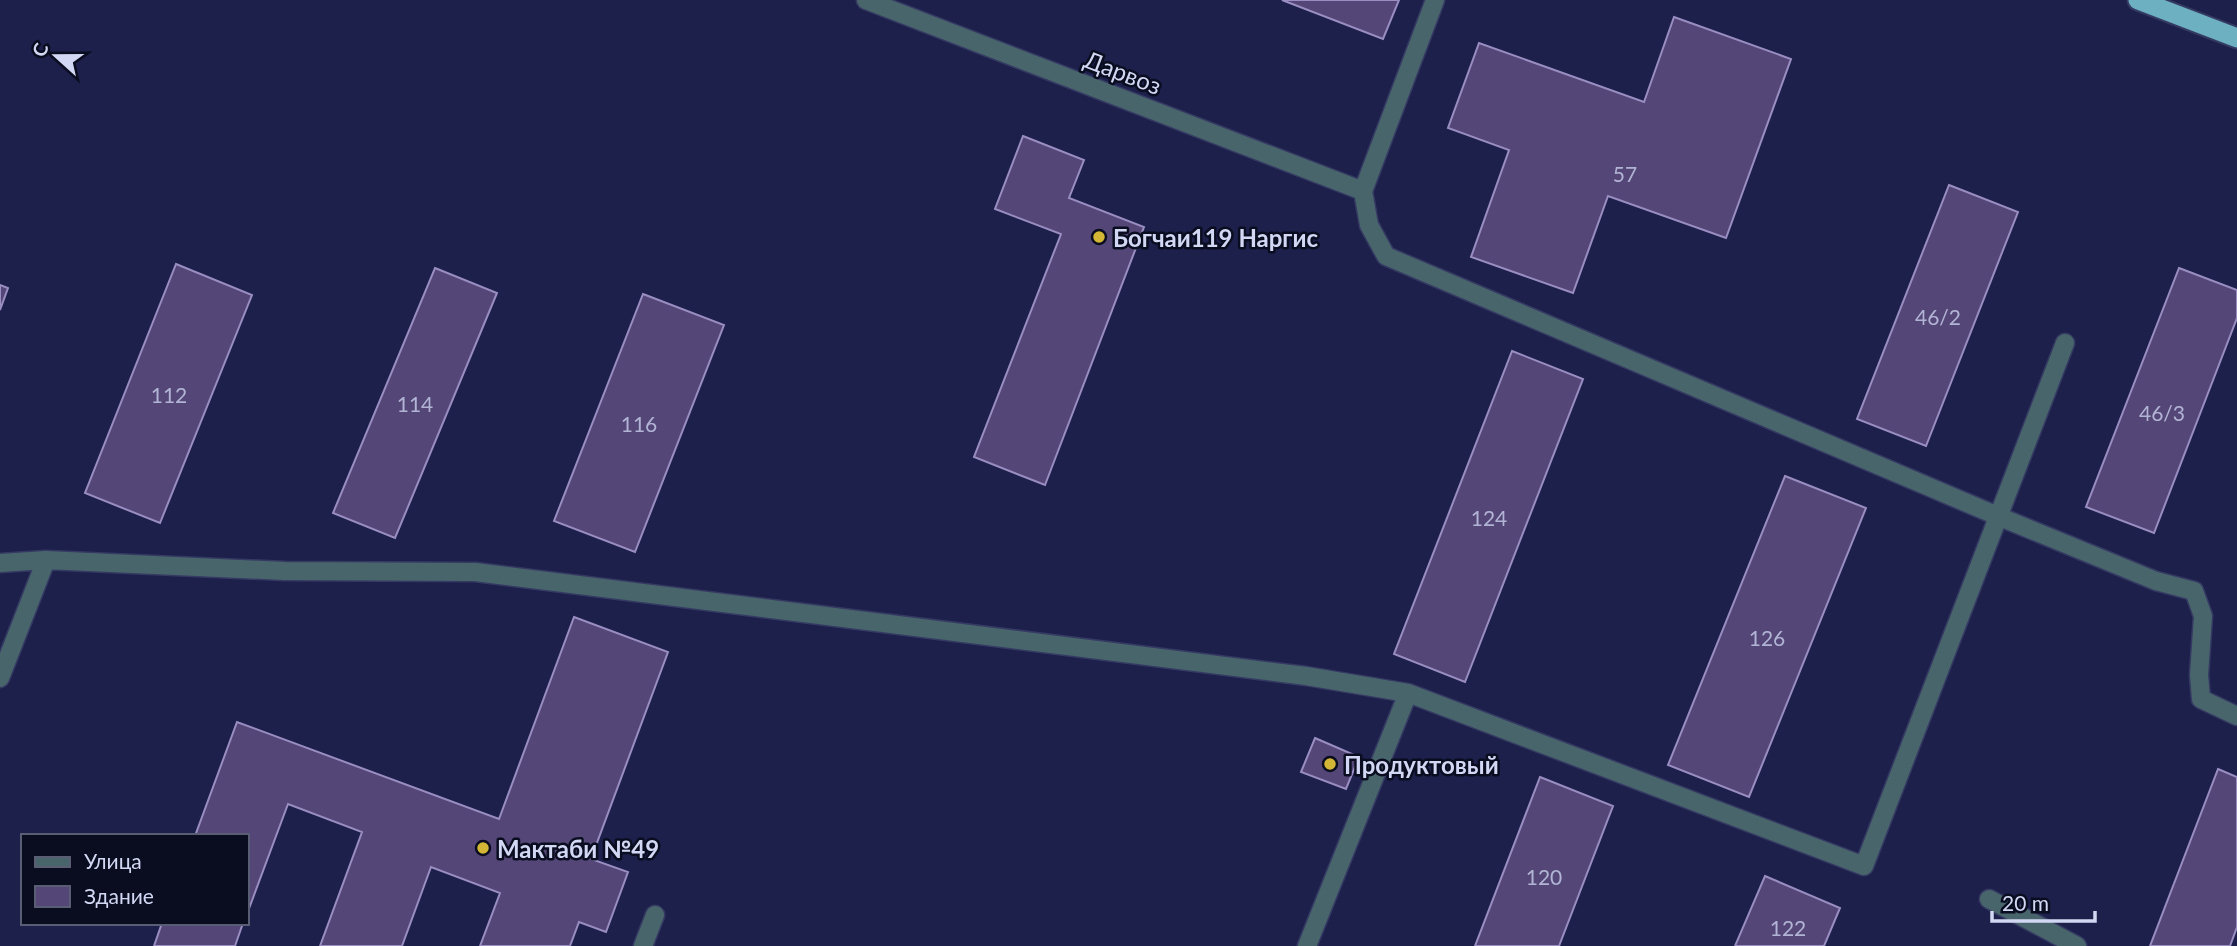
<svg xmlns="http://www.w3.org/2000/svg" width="2237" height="946" viewBox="0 0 2237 946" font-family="Lato,sans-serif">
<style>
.building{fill:#544777;stroke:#9a8dc2;stroke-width:2}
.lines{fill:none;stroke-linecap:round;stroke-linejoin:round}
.service-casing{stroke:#353a63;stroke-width:21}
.minor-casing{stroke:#353a63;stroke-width:21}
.trunk-casing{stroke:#353a63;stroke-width:23}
.service{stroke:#49656c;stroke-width:18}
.minor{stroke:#49656c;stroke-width:18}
.trunk{stroke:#6db0c1;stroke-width:19}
.poi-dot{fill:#d3b635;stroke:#0a0d20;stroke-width:2.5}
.labels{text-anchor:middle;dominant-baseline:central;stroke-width:5;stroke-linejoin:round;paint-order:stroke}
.number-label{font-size:21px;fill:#b2b4d5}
.street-label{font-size:24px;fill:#d2d8f4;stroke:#0a0d20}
.poi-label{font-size:24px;font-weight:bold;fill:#d2d8f4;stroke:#0a0d20;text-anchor:start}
</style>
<rect width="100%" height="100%" fill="#1c204b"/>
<path class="building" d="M1282 0H1399L1383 39Z
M1674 17 1791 59 1726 238 1608 196 1573 293 1471 257 1509 150 1448 128 1479 43 1644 102Z
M1023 136 1084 160 1069 198 1144 227 1045 485 974 457 1061 234 995 209Z
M1949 185 2018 212 1926 446 1857 419Z
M176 264 252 295 160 523 85 493Z
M435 268 497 293 395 538 333 513Z
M2179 268 2237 290V318L2154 533 2086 507Z
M0 285 8 288 0 310Z
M643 294 724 325 635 552 554 521Z
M1512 351 1583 379 1465 682 1394 654Z
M1785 476 1866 508 1749 797 1668 765Z
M574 617 668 652 591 859 628 872 606 932 579 922 570 946H480L500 893 431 867 402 946H320L362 832 288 804 247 914V836H195L237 722 499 819Z
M1315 738 1359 757 1346 789 1301 772Z
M2218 769 2237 777V927L2230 946H2150Z
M1540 777 1613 806 1559 946H1475Z
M1765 876 1840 908 1824 946H1735Z
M162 923H243L235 946H154Z"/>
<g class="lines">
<g class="service-casing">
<path id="service" d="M643 946 655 915"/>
</g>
<g class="minor-casing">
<path id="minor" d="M866 0 1363 191
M1435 0 1363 191 1369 225 1386 256 2000 517 2156 581 2194 591 2203 616 2199 675 2201 699 2237 716
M0 563 46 560 285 571 475 572 1306 676 1408 693 1864 866 2065 343
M0 678 46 560
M1989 899 2077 946
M1307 946 1408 693"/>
</g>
<g class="trunk-casing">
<path id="trunk" d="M2138 0 2237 38"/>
</g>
<use href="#service" class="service"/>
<use href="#minor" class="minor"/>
<use href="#trunk" class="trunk"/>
</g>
<g class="poi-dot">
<circle cx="1099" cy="237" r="7"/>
<circle cx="1330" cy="764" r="7"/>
<circle cx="483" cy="848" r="7"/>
</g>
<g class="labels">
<g class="number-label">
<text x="1625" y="173">57</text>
<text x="1938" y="316">46/2</text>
<text x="169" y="394">112</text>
<text x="415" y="403">114</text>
<text x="2162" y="412">46/3</text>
<text x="639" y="423">116</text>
<text x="1489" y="517">124</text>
<text x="1767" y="637">126</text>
<text x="1544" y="876">120</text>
<text x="1788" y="927">122</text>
</g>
<g class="street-label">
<text transform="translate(1123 72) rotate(21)">Дарвоз</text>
</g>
<g class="poi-label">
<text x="1113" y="237">Богчаи119 Наргис</text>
<text x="1344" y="764">Продуктовый</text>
<text x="497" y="848">Мактаби №49</text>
</g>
</g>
<rect x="21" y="834" width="228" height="91" fill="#0a0d20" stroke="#5a5e75" stroke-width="2"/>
<rect x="35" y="857" width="35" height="10" fill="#49656c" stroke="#5a5e75" stroke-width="2"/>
<text x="84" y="869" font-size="21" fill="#d2d8f4">Улица</text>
<rect x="35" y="886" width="35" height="21" fill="#544777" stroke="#5a5e75" stroke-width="2"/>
<text x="84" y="904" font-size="21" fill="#d2d8f4">Здание</text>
<g transform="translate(56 56) rotate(291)" stroke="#0a0d20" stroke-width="5" paint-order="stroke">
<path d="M0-5L12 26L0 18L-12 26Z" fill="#d2d8f4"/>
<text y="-10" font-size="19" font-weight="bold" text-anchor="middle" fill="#d2d8f4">С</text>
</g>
<path d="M1992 911v10h103v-10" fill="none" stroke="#d2d8f4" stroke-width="3.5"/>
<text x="2002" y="911" font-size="21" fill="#d2d8f4" stroke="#0a0d20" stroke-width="5" paint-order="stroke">20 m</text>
</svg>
